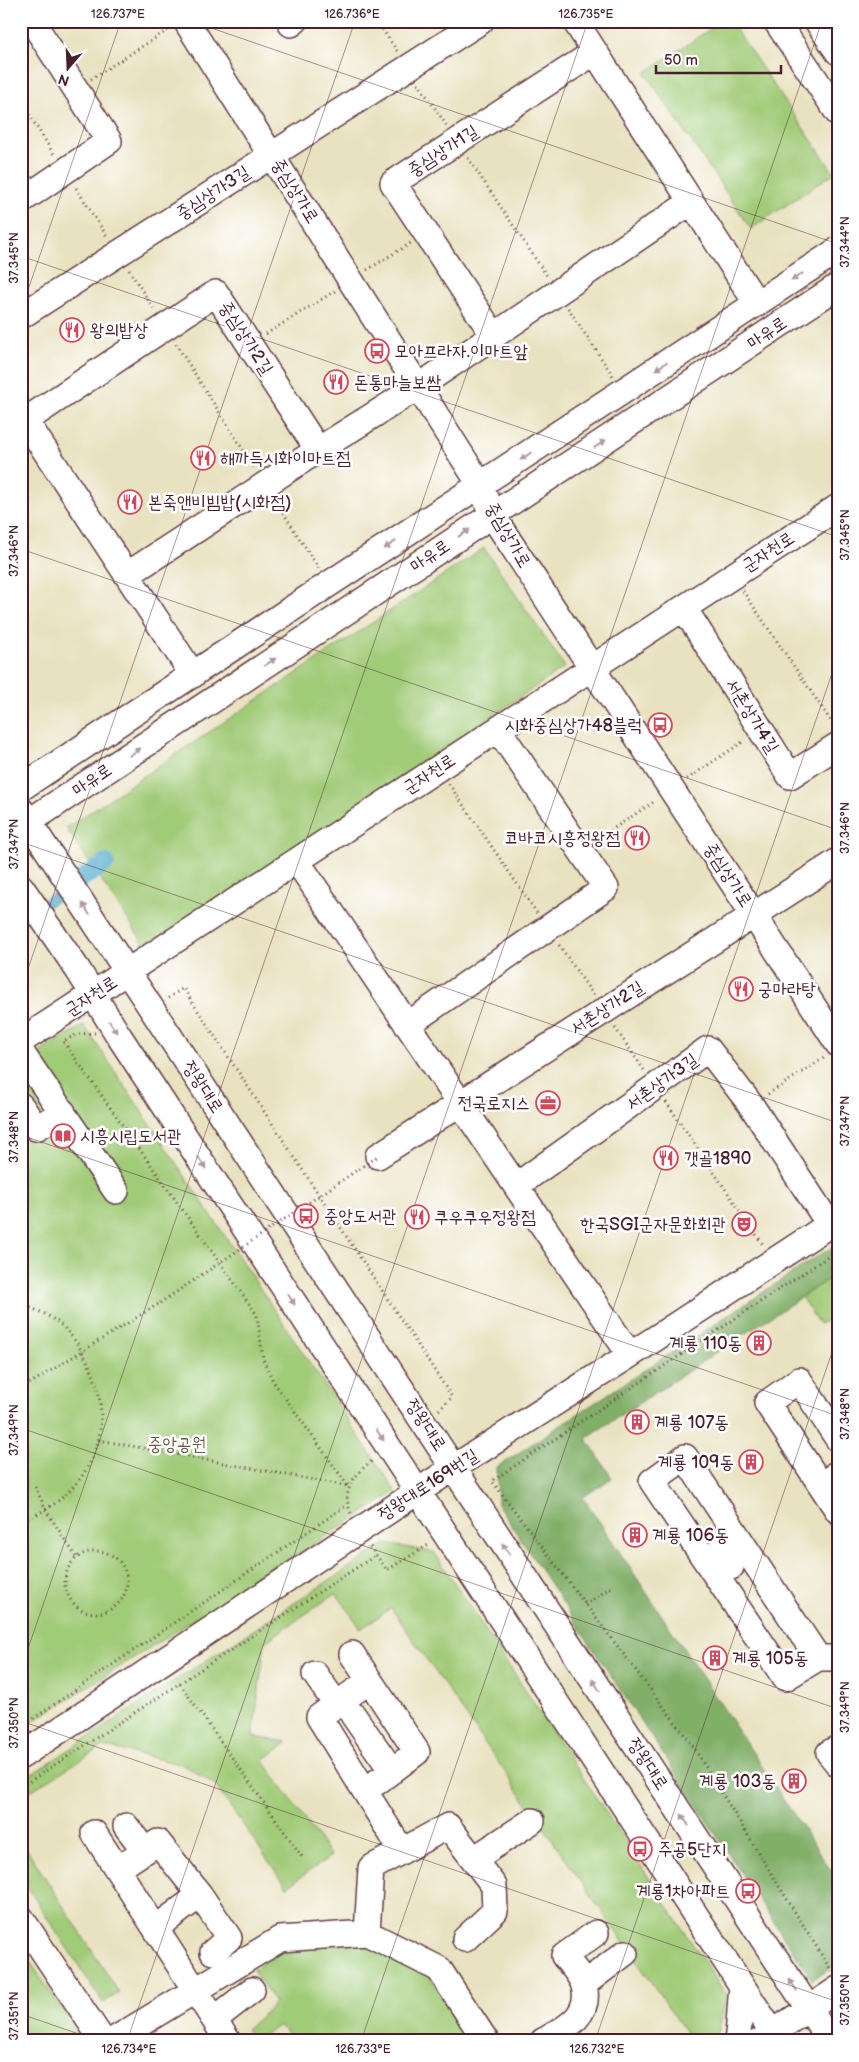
<svg xmlns="http://www.w3.org/2000/svg" width="859" height="2062" viewBox="0 0 859 2062" font-family="'Balsamiq Sans','Poor Story',sans-serif">
<style>
.green{fill:#a0cb77;stroke:#757551}
.forest{fill:#80af68;stroke:#65674a}
.water{fill:#52add0;stroke:#4e667e}
.lines{fill:none;stroke-linecap:round;stroke-linejoin:round}
.canal{stroke:#52add0;stroke-width:18}
.minor-casing{stroke:#623c42;stroke-width:28}
.path{stroke:#623c42;stroke-width:3;stroke-dasharray:1 4;stroke-linecap:butt}
.minor{stroke:#fff;stroke-width:25}
.path-bridge{stroke:#623c42;stroke-width:3;stroke-dasharray:1 4;stroke-linecap:butt}
.oneway{fill:#ae9aa0}
.ticks{fill:none;stroke:#4a1f2b;stroke-width:1;stroke-opacity:0.45}
.labels{text-anchor:middle;dominant-baseline:central;stroke-width:5;stroke-linejoin:round;paint-order:stroke}
.street-label{font-size:18px;fill:#4a1f2b;stroke:#fff}
.poi-label{font-size:18px;fill:#4a1f2b;stroke:#fff;text-anchor:start}
.park-label{font-size:18px;fill:#685b46;stroke:#fff}
.neatline{fill:none;stroke:#4a1f2b;stroke-width:2}
.ticks-label{font-size:12px;text-anchor:middle;fill:#4a1f2b}
</style>
<rect width="100%" height="100%" fill="#fff"/>
<filter id="ink" filterUnits="userSpaceOnUse"><feTurbulence type="fractalNoise" baseFrequency=".02" numOctaves="2"/><feDisplacementMap in="SourceGraphic" scale="10" xChannelSelector="R" yChannelSelector="G"/><feConvolveMatrix kernelMatrix="1 2 1 2 8 2 1 2 1" color-interpolation-filters="sRGB"/></filter>
<filter id="wash" filterUnits="userSpaceOnUse"><feTurbulence type="fractalNoise" baseFrequency=".0096" numOctaves="4" result="noise"/><feDisplacementMap in="SourceGraphic" scale="20" xChannelSelector="R" yChannelSelector="G"/><feGaussianBlur stdDeviation="1.12" result="paint"/><feColorMatrix in="noise" values="0 0 0 0 0 0 0 0 0 0 0 0 0 0 0 0 0 1.4 0 .05"/><feComposite in="paint" operator="in"/></filter>
<g filter="url(#wash)">
<rect width="100%" height="100%" fill="#e9e2c1"/>
<path class="green" d="M722 21H730L834 173 751 229 645 73Z
M484 548 565 667 147 948 66 828Z
M84 1025 396 1492 21 1729V1066L52 1044Z
M838 1273V1314L819 1324 801 1297Z
M385 1544 434 1552 727 1996 716 2041H692L391 1608 361 1629 336 1593 265 1642 253 1737 288 1742 263 1760 331 1856 287 1887 214 1784 184 1765 103 1746 21 1797V1781Z
M21 1840 119 1993 103 2003 21 1877Z
M366 1942 429 1974 466 2035 458 2041H292L280 2025 254 2041 246 2029 275 2003 253 1970 285 1947Z
M21 1948 83 2041H21Z"/>
<path class="forest" d="M838 1243V1273L586 1438 612 1478 583 1497 838 1881V1964L812 1980 498 1505 497 1467Z"/>
<path class="water" d="M92 867 97 874 21 925V915Z"/>
<g class="lines">
<path class="canal" d="M75 883 106 863"/>
</g>
</g>
<g filter="url(#ink)">
<g class="lines">
<g class="minor-casing">
<path id="minor" d="M186 21 481 486 492 515 838 1044
M290 21 291 24 295 21
M575 21 757 304
M776 21 838 113
M817 21 838 52
M21 201 109 141 32 21
M21 316 481 21
M494 336 393 183 595 52
M21 414 193 675
M26 420 216 293 318 450
M127 575 318 450 418 387 691 202
M684 608 790 776 838 745
M21 788 329 584 838 250
M21 810 830 2041
M21 827 838 286
M297 861 630 1355
M21 887 78 970 117 1033 778 2041
M407 1025 606 888 498 729
M21 1041 838 507
M21 1052 116 1191
M21 1106 36 1128 63 1112
M378 1156 838 861
M516 1186 708 1049 751 1105 829 1224
M838 1439 799 1380 767 1403 838 1511
M836 1474 838 1477
M720 1550 731 1567
M352 1654 417 1752 365 1791
M818 1658 685 1457 652 1481 785 1678 818 1658H838
M315 1674 336 1704
M369 1681 319 1717 402 1851
M353 1715 392 1771
M838 1748 829 1753 838 1764
M21 1756 453 1468 630 1355 838 1219
M126 1826 145 1851
M94 1833 117 1869
M474 1859 532 1821
M200 1895 229 1938 213 1952
M21 1918 103 2041
M156 1928 200 1895 158 1842 117 1869 228 2041
M367 1933 371 1868 448 1826 494 1886 495 1911 465 1939
M584 1984 625 1953
M215 2019 252 1990
M112 2041 280 1939 367 1933 439 1969 486 2041
M543 2041C564 2029 592 2016 584 1986 582 1976 570 1964 564 1956L596 1933
M737 2041C740 2022 740 2004 742 1986
M760 2041 838 1989"/>
</g>
<path class="path" d="M377 21 397 51
M91 79 168 30
M418 83 447 126
M21 102 55 156
M468 158 547 276
M76 188 108 238
M129 270 155 311
M367 270 411 243
M568 308 613 376
M266 334 335 291
M176 344 254 467
M275 500 319 569
M743 591 835 727
M687 779 744 741
M449 784 537 913
M598 839 655 801
M559 945 594 996
M168 998 183 988 452 1397 439 1410
M615 1028 644 1070
M95 1033 78 1034 63 1041 257 1315 263 1359 273 1381 348 1486
M768 1094 824 1058
M666 1102 764 1246
M21 1304C36 1310 50 1315 61 1325 74 1337 82 1350 89 1365 120 1431 88 1497 21 1521
M21 1389 160 1303
M99 1440 347 1486
M35 1487 47 1512 77 1558
M351 1513C340 1490 356 1473 374 1459
M370 1547 387 1570 430 1544
M65 1582a31 31 0 1 1 62 0a31 31 0 1 1-62 0Z
M585 1605 613 1586
M180 1684 303 1858
M21 1727 347 1505
M21 1787 376 1555
M832 1972 691 1743 492 1481 838 1250"/>
<use href="#minor" class="minor"/>
<path class="path-bridge" d="M160 1303 378 1156"/>
</g>
<defs><path id="oneway-solid" d="M-6-.8H1V-3.2L6.5 0L1 3.2V.8H-6Z" transform="scale(1.25)"/></defs>
<g class="oneway">
<use href="#oneway-solid" transform="translate(797 277) rotate(146)"/>
<use href="#oneway-solid" transform="translate(661 366) rotate(147)"/>
<use href="#oneway-solid" transform="translate(600 444) rotate(-34)"/>
<use href="#oneway-solid" transform="translate(526 456) rotate(146)"/>
<use href="#oneway-solid" transform="translate(464 533) rotate(-34)"/>
<use href="#oneway-solid" transform="translate(390 545) rotate(147)"/>
<use href="#oneway-solid" transform="translate(270 662) rotate(-34)"/>
<use href="#oneway-solid" transform="translate(135 752) rotate(-34)"/>
<use href="#oneway-solid" transform="translate(86 909) rotate(-123)"/>
<use href="#oneway-solid" transform="translate(113 1027) rotate(57)"/>
<use href="#oneway-solid" transform="translate(202 1163) rotate(57)"/>
<use href="#oneway-solid" transform="translate(291 1299) rotate(57)"/>
<use href="#oneway-solid" transform="translate(380 1435) rotate(57)"/>
<use href="#oneway-solid" transform="translate(506 1549) rotate(-123)"/>
<use href="#oneway-solid" transform="translate(596 1685) rotate(-123)"/>
<use href="#oneway-solid" transform="translate(685 1820) rotate(-123)"/>
<use href="#oneway-solid" transform="translate(793 1985) rotate(-124)"/>
</g>
</g>
<path class="ticks" d="M191 21 838 244M21 256 838 537M21 310 121 21M21 549 838 830M21 842 838 1123M21 989 355 21M21 1135 838 1416M21 1428 838 1709M21 1669 588 21M21 1721 838 2002M21 2014 99 2041M127 2041 822 21M361 2041 838 656M595 2041 838 1335M829 2041 838 2015"/>
<defs>
<g id="restaurant-ring" transform="scale(1.25)"><circle r="9.5" fill="#fff" stroke="#d1495b" stroke-width="1.5"/><path d="M-5-6h1v4h1v-4h1v4h1v-4h1v5L-1.5 .5V6h-2V.5L-5-1ZM5-6V6H3V1.5H1.5Q1.5-4 5-6Z" fill="#d1495b"/></g>
<g id="bus-ring" transform="scale(1.25)"><circle r="9.5" fill="#fff" stroke="#d1495b" stroke-width="1.5"/><path d="M-5-6H5V4H4V6H2V4H-2V6H-4V4H-5ZM-3.5-4V0h7V-4ZM-3.5 1.2v1.5H-2V1.2ZM2 1.2v1.5H3.5V1.2Z" fill="#d1495b"/></g>
<g id="office-ring" transform="scale(1.25)"><circle r="9.5" fill="#fff" stroke="#d1495b" stroke-width="1.5"/><path d="M-6-3h4V-5.5h4V-3h4V5H-6ZM-1-4.5V-3h2v-1.5ZM-6 0V1H6V0Z" fill="#d1495b"/></g>
<g id="library-ring" transform="scale(1.25)"><circle r="9.5" fill="#fff" stroke="#d1495b" stroke-width="1.5"/><path d="M-6-4Q-3-5.5-.7-3.5V5Q-3 3-6 4ZM6-4Q3-5.5 .7-3.5V5Q3 3 6 4Z" fill="#d1495b"/></g>
<g id="theatre-ring" transform="scale(1.25)"><circle r="9.5" fill="#fff" stroke="#d1495b" stroke-width="1.5"/><path d="M-5-5.5Q0-4 5-5.5V0Q5 5 0 6Q-5 5-5 0ZM-3.3-2.5H-1v1.5H-3.3ZM1-2.5H3.3v1.5H1ZM-2.8 1Q0 5.5 2.8 1Z" fill="#d1495b"/></g>
<g id="building-ring" transform="scale(1.25)"><circle r="9.5" fill="#fff" stroke="#d1495b" stroke-width="1.5"/><path d="M-4-6H4V6H1V3H-1V6H-4ZM-2.5-4.3h1.7v1.8h-1.7ZM.8-4.3h1.7v1.8H.8ZM-2.5-1h1.7V.8h-1.7ZM.8-1h1.7V.8H.8Z" fill="#d1495b"/></g>
</defs>
<g fill-rule="evenodd">
<use href="#restaurant-ring" x="72" y="330"/>
<use href="#bus-ring" x="377" y="351"/>
<use href="#restaurant-ring" x="336" y="382"/>
<use href="#restaurant-ring" x="203" y="458"/>
<use href="#restaurant-ring" x="130" y="502"/>
<use href="#bus-ring" x="660" y="725"/>
<use href="#restaurant-ring" x="637" y="838"/>
<use href="#restaurant-ring" x="741" y="989"/>
<use href="#office-ring" x="548" y="1103"/>
<use href="#library-ring" x="63" y="1136"/>
<use href="#restaurant-ring" x="666" y="1158"/>
<use href="#bus-ring" x="306" y="1216"/>
<use href="#restaurant-ring" x="417" y="1217"/>
<use href="#theatre-ring" x="744" y="1224"/>
<use href="#building-ring" x="759" y="1343"/>
<use href="#building-ring" x="637" y="1422"/>
<use href="#building-ring" x="751" y="1462"/>
<use href="#building-ring" x="635" y="1535"/>
<use href="#building-ring" x="715" y="1658"/>
<use href="#building-ring" x="794" y="1781"/>
<use href="#bus-ring" x="640" y="1849"/>
<use href="#bus-ring" x="748" y="1891"/>
</g>
<g class="labels">
<g class="street-label">
<text transform="translate(443 151) rotate(-33)">중심상가1길</text>
<text transform="translate(295 191) rotate(58)">중심상가로</text>
<text transform="translate(213 193) rotate(-33)">중심상가3길</text>
<text transform="translate(767 333) rotate(-34)">마유로</text>
<text transform="translate(246 338) rotate(57)">중심상가2길</text>
<text transform="translate(508 535) rotate(60)">중심상가로</text>
<text transform="translate(768 552) rotate(-33)">군자천로</text>
<text transform="translate(430 556) rotate(-34)">마유로</text>
<text transform="translate(752 716) rotate(58)">서촌상가4길</text>
<text transform="translate(429 774) rotate(-33)">군자천로</text>
<text transform="translate(92 780) rotate(-34)">마유로</text>
<text transform="translate(728 875) rotate(57)">중심상가로</text>
<text transform="translate(91 996) rotate(-33)">군자천로</text>
<text transform="translate(607 1008) rotate(-33)">서촌상가2길</text>
<text transform="translate(662 1082) rotate(-36)">서촌상가3길</text>
<text transform="translate(203 1087) rotate(57)">정왕대로</text>
<text transform="translate(426 1425) rotate(57)">정왕대로</text>
<text transform="translate(428 1485) rotate(-33)">정왕대로169번길</text>
<text transform="translate(648 1764) rotate(57)">정왕대로</text>
</g>
<g class="poi-label">
<text x="90" y="330">왕의밥상</text>
<text x="394" y="351">모아프라자.이마트앞</text>
<text x="354" y="382">돈통마늘보쌈</text>
<text x="220" y="458">해까득시화이마트점</text>
<text x="148" y="502">본죽앤비빔밥(시화점)</text>
<text x="642" y="725" text-anchor="end">시화중심상가48블럭</text>
<text x="620" y="838" text-anchor="end">코바코시흥정왕점</text>
<text x="758" y="989">궁마라탕</text>
<text x="530" y="1103" text-anchor="end">전국로지스</text>
<text x="80" y="1136">시흥시립도서관</text>
<text x="684" y="1158">갯골1890</text>
<text x="324" y="1216">중앙도서관</text>
<text x="434" y="1217">쿠우쿠우정왕점</text>
<text x="726" y="1224" text-anchor="end">한국SGI군자문화회관</text>
<text x="742" y="1343" text-anchor="end">계룡 110동</text>
<text x="654" y="1422">계룡 107동</text>
<text x="734" y="1462" text-anchor="end">계룡 109동</text>
<text x="652" y="1535">계룡 106동</text>
<text x="732" y="1658">계룡 105동</text>
<text x="776" y="1781" text-anchor="end">계룡 103동</text>
<text x="658" y="1849">주공5단지</text>
<text x="730" y="1891" text-anchor="end">계룡1차아파트</text>
</g>
<g class="park-label">
<text x="177" y="1444">중앙공원</text>
</g>
</g>
<rect width="859" height="2062" fill="none" stroke="#fff" stroke-width="55"/>
<g transform="translate(68 68) rotate(199)" stroke="#ffffff" stroke-width="4" paint-order="stroke">
<path d="M0-4L9 19L0 12L-9 19Z" fill="#4a1f2b"/>
<text y="-8" font-size="14" font-weight="bold" text-anchor="middle" fill="#4a1f2b">N</text>
</g>
<path d="M656 65v8h125v-8" fill="none" stroke="#4a1f2b" stroke-width="2.5"/>
<text x="664" y="65" font-size="15" fill="#4a1f2b" stroke="#ffffff" stroke-width="4" paint-order="stroke">50 m</text>
<rect x="28" y="28" width="804" height="2006" class="neatline"/>
<g class="ticks-label">
<text x="118" y="18">126.737°E</text>
<text x="352" y="18">126.736°E</text>
<text x="586" y="18">126.735°E</text>
<text transform="translate(845 242) rotate(-90)" y="4">37.344°N</text>
<text transform="translate(14 258) rotate(-90)" y="4">37.345°N</text>
<text transform="translate(845 535) rotate(-90)" y="4">37.345°N</text>
<text transform="translate(14 551) rotate(-90)" y="4">37.346°N</text>
<text transform="translate(845 828) rotate(-90)" y="4">37.346°N</text>
<text transform="translate(14 844) rotate(-90)" y="4">37.347°N</text>
<text transform="translate(845 1121) rotate(-90)" y="4">37.347°N</text>
<text transform="translate(14 1137) rotate(-90)" y="4">37.348°N</text>
<text transform="translate(845 1414) rotate(-90)" y="4">37.348°N</text>
<text transform="translate(14 1430) rotate(-90)" y="4">37.349°N</text>
<text transform="translate(845 1707) rotate(-90)" y="4">37.349°N</text>
<text transform="translate(14 1723) rotate(-90)" y="4">37.350°N</text>
<text transform="translate(845 2000) rotate(-90)" y="4">37.350°N</text>
<text transform="translate(14 2016) rotate(-90)" y="4">37.351°N</text>
<text x="129" y="2053">126.734°E</text>
<text x="363" y="2053">126.733°E</text>
<text x="597" y="2053">126.732°E</text>
</g>
</svg>
